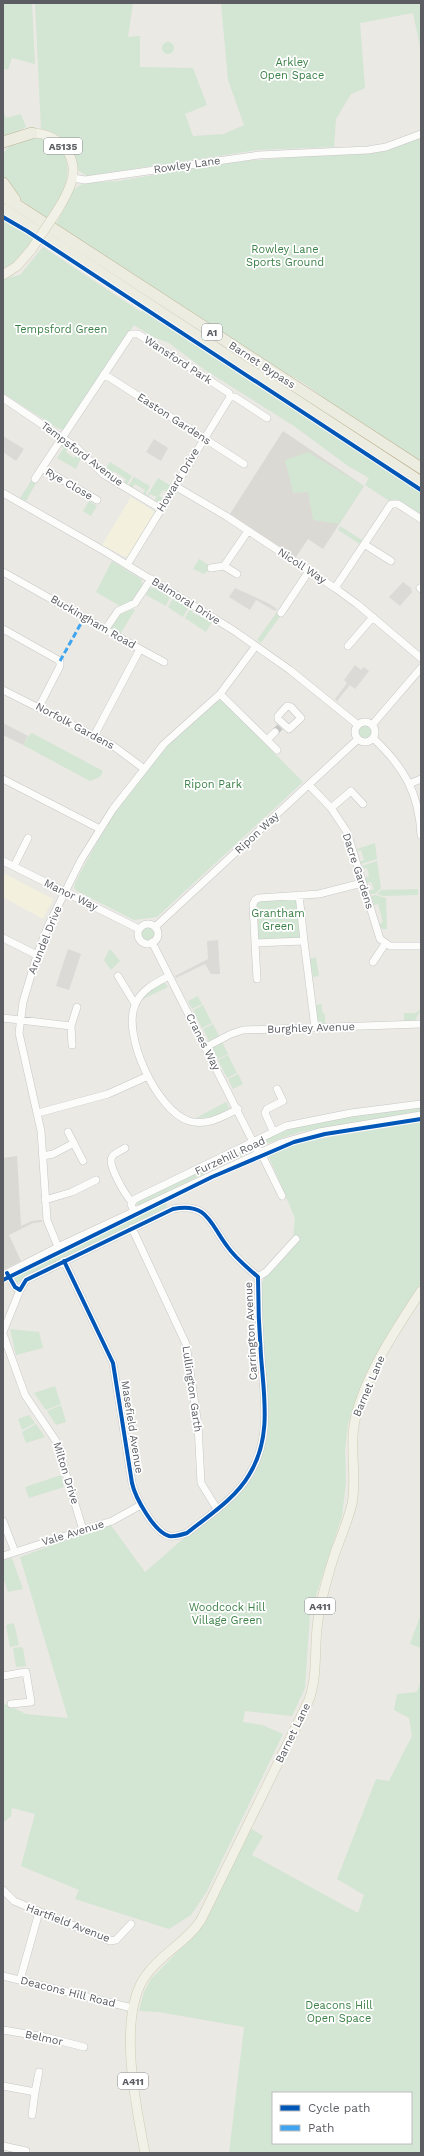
<svg xmlns="http://www.w3.org/2000/svg" width="424" height="2156" viewBox="0 0 424 2156" font-family="'Work Sans',sans-serif">
<style>
.commercial{fill:#f3f1de}
.industrial{fill:#dbdad6}
.education{fill:#dad9d3}
.green{fill:#d3e5d3;fill-rule:evenodd}
.lines{fill:none;stroke-linecap:round;stroke-linejoin:round}
.minor-tunnel{stroke:#c6c6c4;stroke-width:7;stroke-dasharray:7 3.5;stroke-linecap:butt}
.minor-casing{stroke:#c7c7c7;stroke-width:8}
.major-casing{stroke:#d0ccb4;stroke-width:10}
.highway-casing{stroke:#bfb695;stroke-width:12}
.minor{stroke:#fcfcfb;stroke-width:7}
.major{stroke:#f1f1e7;stroke-width:9}
.highway{stroke:#edece1;stroke-width:11}
.major-bridge-casing{stroke:#d0ccb4;stroke-width:10;stroke-linecap:butt}
.major-bridge{stroke:#f1f1e7;stroke-width:9}
.quiet{stroke:#40a5ee;stroke-width:3;stroke-dasharray:6 3;stroke-linecap:butt}
.cycleway-casing{stroke:#fff;stroke-width:6}
.cycleway{stroke:#0057b8;stroke-width:4}
.labels{text-anchor:middle;dominant-baseline:central;stroke-width:3.5;stroke-linejoin:round;paint-order:stroke}
.shield{fill:#fff;stroke:#8c8e91;stroke-width:1}
.shield-label{font-size:10px;font-weight:bold;fill:#5b5d62}
.park-label{font-size:11px;fill:#3c8047;stroke:#fff}
.street-label{font-size:11px;fill:#5b5d62;stroke:#fff}
</style>
<rect width="100%" height="100%" fill="#eae9e4"/>
<path class="commercial" d="M131 497 155 512 128 556 125 557 102 545Z
M3 873 53 899 43 919 3 897Z"/>
<path class="industrial" d="M3 436 24 449 16 461 3 452Z
M154 439 168 448 161 461 146 452Z
M403 582 411 588 412 592 400 606 389 597Z
M235 588 268 603 277 609 275 611 256 600 250 610 229 597Z
M355 665 361 670 364 667 369 671 355 689 350 685 337 701 335 699 347 683 344 680Z
M3 723 28 736 23 745 3 735Z
M218 940 220 974H211L205 964 176 978 175 976 208 959 207 941Z
M68 949 81 954 69 990 56 986Z"/>
<path class="education" d="M283 431 364 486 323 549 308 539 296 557 230 514Z
M17 1156 21 1226 32 1221 42 1220V1222L33 1223 9 1235 21 1261 3 1270V1158Z"/>
<path class="green" d="M3 3H32L35 64 12 58 8 70 3 68Z
M35 3H133L128 37 140 36V67L193 68 207 105 185 114 193 136 224 134 244 125 228 80 221 3H421V52L413 13 360 23 365 88 351 94 336 119 334 147 257 150 87 176 78 170C73 151 63 133 41 129Z
M162 48a6 6 0 1 1 12 0a6 6 0 1 1-12 0Z
M3 109 6 118 21 114 26 127 3 139Z
M42 137 63 149C74 180 63 193 47 219 35 210 6 192 3 177 2 172 3 166 3 161 3 140 25 139 42 137Z
M421 137V464C391 444 360 424 331 403 315 392 301 379 282 372L56 224 74 189 84 183 118 181 230 162 386 150Z
M3 221 34 239 15 262 3 269Z
M43 247 141 312 143 310 421 491V517L391 502 365 485 369 478 348 466 294 426 205 370 169 343 153 337 134 325 64 430 57 428 3 393V279L20 275Z
M63 445 68 448 66 452 74 458 77 454 81 458 76 469 57 458 64 448 61 446Z
M308 452 364 486 339 524 313 520 308 492 293 493 285 460Z
M110 462 132 476 127 484 124 483 126 479 114 471 111 475 105 470Z
M134 477 150 486 145 496 143 494 145 490 135 484 132 488 129 485Z
M33 478 37 481 26 501 20 498Z
M158 478 171 486 167 492 163 490 159 496 163 498 162 501H154L157 497 150 494 148 497 147 496Z
M89 501 97 506 91 516 83 511Z
M340 526 362 540 360 544 338 530Z
M199 559 210 566V569L204 574 193 569Z
M112 561 141 579 143 586 130 603 120 606 96 592Z
M149 588H155L170 597 166 606 146 595Z
M173 598 188 608 183 617 168 607Z
M133 609 135 610 120 634 110 629 116 616Z
M190 609 193 613 212 622 206 632 185 618Z
M277 612 281 615 261 643 257 640Z
M222 700 303 782 157 917 134 920 77 891 74 888 75 883C106 823 142 766 193 721 201 714 211 703 222 700Z
M358 732a7 7 0 1 1 14 0a7 7 0 1 1-14 0Z
M32 733 103 771 100 777 90 781 23 745 30 734Z
M375 843 377 859 361 864 360 862 364 860 361 850 357 851V849Z
M377 861 381 888 375 894H371L369 891 374 889 371 882 367 883 365 878 369 876 367 868 362 869V866Z
M418 889V895L383 896 377 894 381 890Z
M375 895 386 898 387 929H382L379 924 383 922 378 904 374 905 371 896Z
M274 898H296L297 900 301 935 299 938 263 941 258 939 256 901H273Z
M140 934a7 7 0 1 1 14 0a7 7 0 1 1-14 0Z
M109 950H111L120 961 111 970 104 960Z
M316 957 319 976 313 977 310 959Z
M164 982 168 987 141 1000 153 988Z
M198 996 202 1004 192 1009 188 1001Z
M322 1004V1012L325 1014V1024L316 1022 315 1005Z
M203 1005 212 1023 202 1028 193 1010Z
M421 1009 415 1021H404V1013H416Z
M213 1024 219 1036 209 1041 203 1029Z
M222 1042 228 1054 218 1059 212 1047Z
M228 1055 237 1073 227 1078 218 1060Z
M238 1074 243 1084 233 1089 228 1079Z
M226 1102 230 1109 215 1117 196 1118Z
M421 1106V1111L300 1132 265 1144 261 1142C267 1126 399 1108 421 1106Z
M421 1122V1283L384 1341 369 1370 348 1424 345 1450 346 1482 342 1516 310 1614 305 1688 292 1716 245 1711 243 1722 262 1725 283 1734 207 1891 191 1915 169 1929 75 1899 79 1890 21 1866 35 1814 12 1808 11 1816 3 1823V1703L26 1714 68 1718 20 1557 110 1524 145 1572 235 1494 247 1481 267 1439 268 1420 260 1316 261 1286 265 1276 293 1238 295 1218 268 1155 305 1141Z
M246 1147 249 1152 138 1206 135 1201Z
M166 1201 167 1207 17 1283 14 1282 13 1277Z
M10 1329 39 1332 43 1348 16 1355Z
M55 1386 61 1404 46 1410 34 1393Z
M61 1405 66 1422 56 1425 47 1411Z
M29 1415 35 1423 22 1430 18 1419Z
M36 1424 45 1437 26 1443 22 1432Z
M61 1475 64 1487 29 1498 25 1487Z
M12 1558 23 1589 8 1592 3 1577V1560Z
M421 1614V1648L410 1644Z
M14 1623 19 1645 10 1647 6 1625Z
M21 1647 23 1648 26 1666 16 1667 13 1648Z
M421 1680V2153H229L244 2027 159 2012 139 2011 144 1992 151 1979 196 1933 250 1828 263 1836 252 1855 358 1913 364 1895 337 1879 376 1779 389 1781 412 1736 409 1718 394 1710 397 1694 417 1692ZM273 2093H411V2143H273Z"/>
<g class="lines">
<path class="minor-tunnel" d="M275 732 281 726"/>
<g class="minor-casing">
<path id="minor" d="M73 178 85 180 259 155 368 150 386 147 421 134
M104 374 244 464
M3 398 77 448 103 474 161 509
M35 479 42 468
M175 486 226 516 335 588 357 604 421 658
M3 493 106 552 233 630 290 670 358 725
M97 500 42 468 131 334H138L229 393 230 397H235L267 418
M364 544 391 561
M127 565 230 397
M224 566 248 531
M211 568 224 566 237 574
M3 572 140 649 94 736
M335 588 391 504H398L421 519
M420 588 421 589
M281 613 309 571
M3 629 60 661V666L39 707
M105 630 118 611 135 603 151 579
M348 646 373 617
M140 649 164 662
M3 690 112 745 143 768
M220 694 277 750
M287 706 291 707 301 718 289 729 278 719V716Z
M355 732a10 10 0 1 1 20 0a10 10 0 1 1-20 0Z
M372 725 421 668
M373 738C404 767 419 793 421 835
M267 740 275 732
M3 779 100 829
M409 784 421 779
M309 785 331 808 347 832 380 939 390 946H421
M331 808 351 791 363 804
M3 861 139 929
M14 866 28 838
M299 895 304 941
M138 934a10 10 0 1 1 20 0a10 10 0 1 1-20 0Z
M155 927 358 739
M3 938 37 955
M152 942 258 1152
M255 943 257 979
M373 962 385 944
M118 976 135 1004
M169 976C155 983 141 990 135 1005 122 1035 157 1111 189 1121 207 1126 222 1117 238 1109
M3 1018 71 1026 77 1007
M71 1026 72 1045
M315 1028 304 941 255 943 253 904 255 900 259 898 319 894 362 883
M206 1047 231 1034 243 1030 421 1024
M38 1113 108 1094 148 1076
M273 1131 265 1113 267 1109 283 1101 277 1089
M68 1132 83 1161
M125 1148C121 1151 114 1153 112 1157 107 1165 126 1196 132 1202
M260 1151 282 1196
M43 1156 53 1154 74 1143
M45 1200 72 1192 96 1180
M134 1212 131 1204 135 1199 286 1126 351 1113 421 1104
M132 1228 186 1344 198 1425 201 1483 217 1509
M58 1247 47 1220 41 1131 19 1033 23 1002 37 955 49 924 81 860 113 809 164 744 220 694 255 647
M7 1273 15 1287 20 1290 26 1280 173 1209C208 1202 210 1224 227 1246 235 1258 247 1267 258 1277 258 1303 259 1330 261 1356 264 1397 272 1438 249 1475 235 1499 208 1516 187 1533 181 1535 175 1537 169 1536 154 1532 135 1497 132 1483L113 1363 64 1261
M3 1275 58 1247 281 1143 319 1132 421 1115
M258 1277 266 1272 296 1239
M3 1332 20 1290
M3 1334 25 1395 56 1441 83 1530
M3 1521 15 1552
M3 1556 112 1521 141 1505
M3 1676 26 1672 31 1702 11 1704
M3 1890 14 1901 110 1941 116 1940 131 1924
M3 1976 132 2008
M20 1980 39 1912
M3 2030 45 2037 84 2047
M3 2086 35 2092 32 2115
M35 2092 39 2072
M3 2146 26 2151"/>
</g>
<g class="major-casing">
<path id="major" d="M32 133C59 133 80 157 71 183 68 193 62 203 57 211
M3 275 17 266 31 250
M145 2153C136 2107 116 2013 147 1974 162 1953 187 1942 201 1920L309 1700C319 1672 313 1643 319 1614 323 1592 329 1571 336 1550 342 1535 348 1520 352 1504 357 1478 350 1452 354 1426 361 1381 396 1329 421 1291"/>
</g>
<g class="highway-casing">
<path id="highway" d="M3 142 32 133
M3 183 15 200
M3 196 421 468
M3 209 421 482"/>
</g>
<use href="#minor" class="minor"/>
<use href="#major" class="major"/>
<use href="#highway" class="highway"/>
<g class="major-bridge-casing">
<path id="major-bridge" d="M31 250 57 211"/>
</g>
<use href="#major-bridge" class="major-bridge"/>
<path class="quiet" d="M60 661 84 618"/>
<g class="cycleway-casing">
<path id="cycleway" d="M3 217 27 231 421 490
M7 1273 15 1287 20 1290 26 1280 173 1209C208 1202 210 1224 227 1246 235 1258 247 1267 258 1277 258 1303 259 1330 261 1356 264 1397 272 1438 249 1475 235 1499 208 1516 187 1533 181 1535 175 1537 169 1536 154 1532 135 1497 132 1483L113 1363 64 1261
M3 1280 212 1177 294 1142 325 1134 421 1119"/>
</g>
<use href="#cycleway" class="cycleway"/>
</g>
<g class="labels">
<g class="shield">
<rect x="44" y="138" width="38" height="16" rx="3"/>
<rect x="202" y="324" width="20" height="16" rx="3"/>
<rect x="305" y="1598" width="30" height="16" rx="3"/>
<rect x="118" y="2073" width="30" height="16" rx="3"/>
</g>
<g class="shield-label">
<text x="63" y="146">A5135</text>
<text x="212" y="332">A1</text>
<text x="320" y="1606">A411</text>
<text x="133" y="2081">A411</text>
</g>
<g class="park-label">
<text x="292" y="62">Arkley<tspan x="292" dy="13">Open Space</tspan></text>
<text x="285" y="249">Rowley Lane<tspan x="285" dy="13">Sports Ground</tspan></text>
<text x="61" y="329">Tempsford Green</text>
<text x="213" y="784">Ripon Park</text>
<text x="278" y="913">Grantham<tspan x="278" dy="13">Green</tspan></text>
<text x="227" y="1607">Woodcock Hill<tspan x="227" dy="13">Village Green</tspan></text>
<text x="339" y="2005">Deacons Hill<tspan x="339" dy="13">Open Space</tspan></text>
</g>
<g class="street-label">
<text transform="translate(187 165) rotate(-8)">Rowley Lane</text>
<text transform="translate(178 360) rotate(33)">Wansford Park</text>
<text transform="translate(262 365) rotate(33)">Barnet Bypass</text>
<text transform="translate(174 419) rotate(33)">Easton Gardens</text>
<text transform="translate(82 454) rotate(37)">Tempsford Avenue</text>
<text transform="translate(178 480) rotate(-59)">Howard Drive</text>
<text transform="translate(69 484) rotate(30)">Rye Close</text>
<text transform="translate(302 566) rotate(33)">Nicoll Way</text>
<text transform="translate(186 601) rotate(32)">Balmoral Drive</text>
<text transform="translate(93 622) rotate(30)">Buckingham Road</text>
<text transform="translate(75 726) rotate(28)">Norfolk Gardens</text>
<text transform="translate(257 833) rotate(-43)">Ripon Way</text>
<text transform="translate(358 871) rotate(72)">Dacre Gardens</text>
<text transform="translate(71 895) rotate(26)">Manor Way</text>
<text transform="translate(45 940) rotate(-68)">Arundel Drive</text>
<text transform="translate(311 1028) rotate(-2)">Burghley Avenue</text>
<text transform="translate(203 1042) rotate(63)">Cranes Way</text>
<text transform="translate(230 1156) rotate(-25)">Furzehill Road</text>
<text transform="translate(251 1331) rotate(-93)">Carrington Avenue</text>
<text transform="translate(369 1386) rotate(-67)">Barnet Lane</text>
<text transform="translate(192 1389) rotate(82)">Lullington Garth</text>
<text transform="translate(132 1427) rotate(81)">Masefield Avenue</text>
<text transform="translate(66 1473) rotate(73)">Milton Drive</text>
<text transform="translate(73 1533) rotate(-17)">Vale Avenue</text>
<text transform="translate(293 1733) rotate(-64)">Barnet Lane</text>
<text transform="translate(68 1923) rotate(21)">Hartfield Avenue</text>
<text transform="translate(68 1992) rotate(14)">Deacons Hill Road</text>
<text transform="translate(44 2038) rotate(12)">Belmor</text>
</g>
</g>
<rect width="424" height="2156" fill="none" stroke="#5b5d62" stroke-width="8"/>
<rect x="272" y="2092" width="140" height="52" fill="#ffffff" stroke="#bdbec0"/>
<rect x="280" y="2105" width="20" height="6" fill="#0057b8" stroke="#bdbec0"/>
<text x="308" y="2112" font-size="12" fill="#5b5d62">Cycle path</text>
<rect x="280" y="2125" width="20" height="6" fill="#40a5ee" stroke="#bdbec0"/>
<text x="308" y="2132" font-size="12" fill="#5b5d62">Path</text>
</svg>
